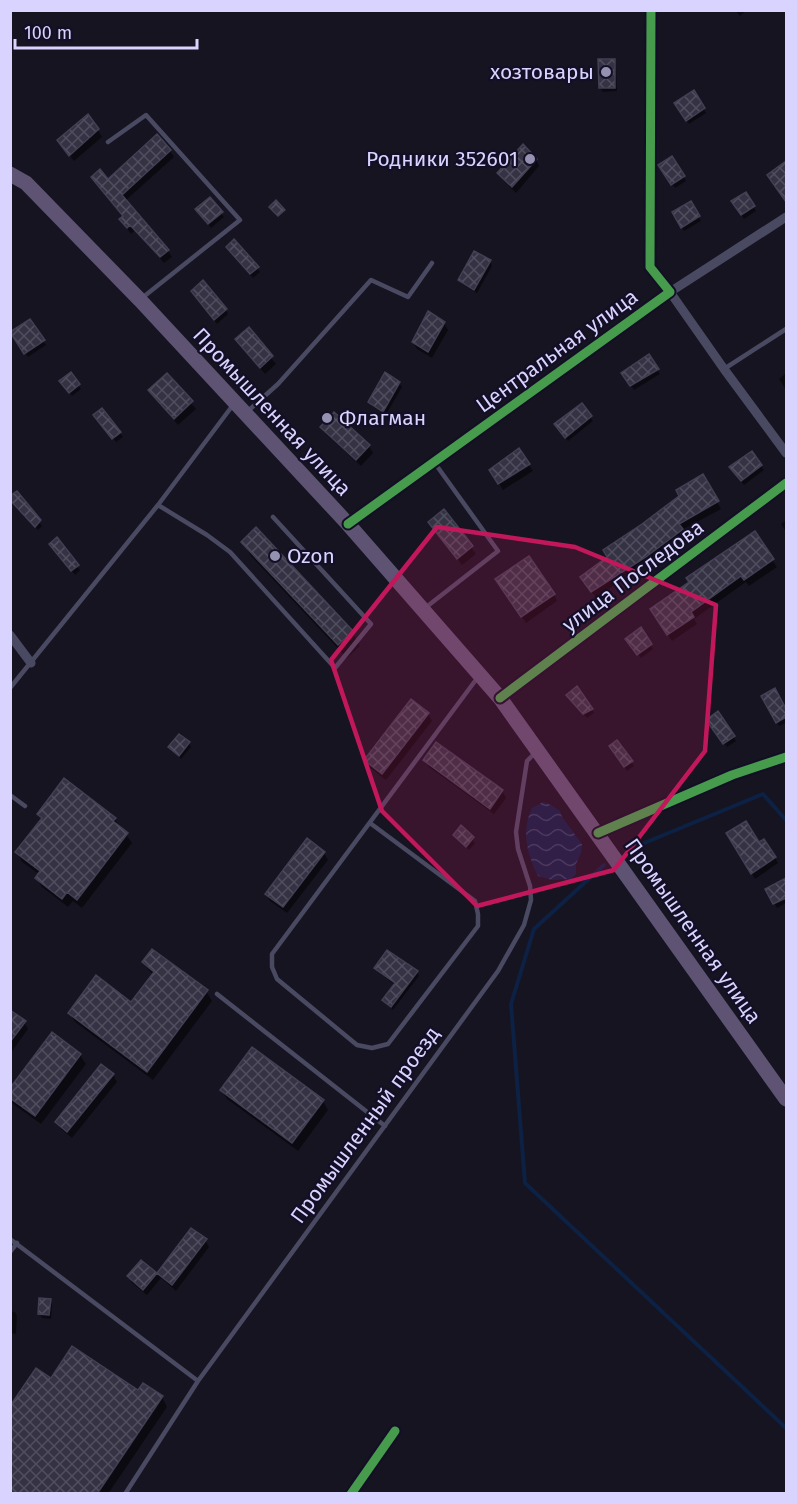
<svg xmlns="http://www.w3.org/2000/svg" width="797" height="1504" viewBox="0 0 797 1504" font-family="'Fira Sans',sans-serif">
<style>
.water{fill:url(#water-waves)}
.shadow{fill:#0007}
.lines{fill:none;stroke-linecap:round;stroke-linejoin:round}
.stream{stroke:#0d2144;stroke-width:4}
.building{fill:url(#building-cross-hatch);stroke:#433f54;stroke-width:1.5}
.lane{stroke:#4a4962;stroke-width:4.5}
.street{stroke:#4a4962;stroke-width:9}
.primary{stroke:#5e5373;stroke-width:15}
.cycleway-casing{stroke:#130f26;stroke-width:13}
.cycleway{stroke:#469c4c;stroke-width:9}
.marked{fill:#c2185b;fill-opacity:0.2;stroke:#c2185b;stroke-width:4.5;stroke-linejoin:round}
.poi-dot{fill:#9591b1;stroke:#130f26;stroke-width:2}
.labels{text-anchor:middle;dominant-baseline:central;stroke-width:4.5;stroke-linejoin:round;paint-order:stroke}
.poi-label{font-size:21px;fill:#d9d4ff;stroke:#130f26;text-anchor:end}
.street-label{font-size:21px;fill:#d9d4ff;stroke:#130f26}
</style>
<defs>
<pattern id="water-waves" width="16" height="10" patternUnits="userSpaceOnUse" patternTransform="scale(1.5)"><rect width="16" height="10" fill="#0d2144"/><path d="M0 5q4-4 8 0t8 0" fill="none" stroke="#304060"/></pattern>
<pattern id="building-cross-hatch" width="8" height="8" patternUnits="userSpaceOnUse" patternTransform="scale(1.5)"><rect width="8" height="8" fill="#343243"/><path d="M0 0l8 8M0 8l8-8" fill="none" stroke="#514f5f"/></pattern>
</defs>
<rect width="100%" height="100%" fill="#161421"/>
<path class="water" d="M543 802 551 805 560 811 562 817 582 844 581 853 576 864V874L571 879 552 880 538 876C527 854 521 831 532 808Z"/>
<path class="shadow" d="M735 10H747L740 16Z
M614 61 616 65 617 91 603 92 600 88Z
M693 92 706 113 689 124 676 103Z
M98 130 102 137 74 161 63 147Z
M170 151 174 157 125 201 168 251 172 257 164 263 135 230 131 234 125 226 121 220 124 217 92 177 108 181Z
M672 158 686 181 675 188 660 166Z
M536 159 539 166 516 193 503 180 499 174Z
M786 163V201L769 175Z
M745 194 756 211 744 219 733 202Z
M690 203 701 221 684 231 674 213Z
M221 213 224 217 211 228 199 214Z
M230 252 257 268 260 272 253 278Z
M490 261 492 266 477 293 462 284 460 280Z
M195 295 226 310 228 314 217 324Z
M30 321 46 345 28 357 12 333Z
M444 323 448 330 432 358 417 349 413 342Z
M248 330 276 364 265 374 241 346Z
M648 356 660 374 634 390 623 374Z
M786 373V390L779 379Z
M70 374 81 389 72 396 64 385Z
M167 375 196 409 178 425 150 391Z
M399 383 402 387 386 415 372 406 370 402Z
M102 410 123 437 116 442 97 419Z
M590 417 593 421 568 441 558 429Z
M322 427 369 446 373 453 361 466 326 434Z
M752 453 764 470 744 485 733 472Z
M529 465 533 471 503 490 495 477Z
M703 476 721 509 682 530 686 536 650 563 596 597 585 584 609 558Z
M17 493 42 526 38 530 13 502Z
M444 511 476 554 462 565 434 529Z
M786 520V532L781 524Z
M256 529 352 632 360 646 347 658 251 556 243 542Z
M754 533 777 567 749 586 746 582 694 619 697 624 672 641 655 616 690 583Z
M57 539 80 570 75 575 54 548Z
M501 587 554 594 557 601 526 623Z
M640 630 653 649 641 658 630 643Z
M775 690 786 712V723L779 726 763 696Z
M570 699 592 709 594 713 587 718Z
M411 701 428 714 432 721 386 780 369 767 365 760Z
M718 713 736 741 727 747 710 724Z
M617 742 634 766 627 771 613 751Z
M189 743 191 747 181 759 170 748Z
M425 760 502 791 506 798 494 814 429 767Z
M38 814 115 819 132 843 82 908 73 901 68 907 42 887 36 878 39 874 22 862 17 852 42 820Z
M461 827 475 843 469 850 454 835Z
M728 833 758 844 775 858 778 863 755 879Z
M324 853 328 860 287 913 270 901 266 894Z
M784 881 786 885V903L777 908 767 890Z
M143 963 206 991 212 1001 153 1080 75 1022 70 1013 132 1004 153 975Z
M375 968 417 972 419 976 393 1010 383 1000 395 985 378 972Z
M10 1012 24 1022 28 1029 10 1054Z
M80 1055 86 1064 41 1124 13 1104 10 1100V1091Z
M113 1075 117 1082 72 1138 61 1129 57 1122Z
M221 1090 323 1101 328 1110 298 1151 227 1099Z
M192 1230 205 1240 209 1247 176 1291 161 1278 147 1295 132 1283 129 1277 141 1262 157 1275Z
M50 1300 52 1305 51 1319 42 1318 40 1314Z
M10 1311 15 1312 17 1316 16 1334 10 1333Z
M51 1380 162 1397 167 1407 108 1494H10Z"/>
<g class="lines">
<path class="stream" d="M637 846 763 794 786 820
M604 865 534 929 511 1004 525 1183 786 1428"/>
</g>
<path class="building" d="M598 59H615V88H599Z
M694 90 705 108 686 121 674 103Z
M88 114 99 129 69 156 57 140Z
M157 134 171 150 122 195 169 250 160 257 130 225 127 228 119 219 123 216 91 177 100 169 108 179Z
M523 144 537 159 512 187 497 173Z
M672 156 685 176 671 185 658 165Z
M786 161V202L767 175Z
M746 192 755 206 741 215 731 201Z
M210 197 223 212 208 224 195 209Z
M276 200 285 210 278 216 269 207Z
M691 201 700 216 681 228 672 212Z
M234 239 259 267 250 274 226 247Z
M474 251 491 260 474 290 458 280Z
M203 280 227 309 214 320 191 291Z
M428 311 445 322 428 352 412 342Z
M30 319 45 340 24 354 10 332Z
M249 327 273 356 260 368 235 339Z
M649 354 659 369 630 386 621 373Z
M71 372 80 384 69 393 59 381Z
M385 372 400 382 383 412 368 402Z
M167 373 193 401 174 419 148 390Z
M582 403 592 416 565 438 554 424Z
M102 408 121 432 112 439 93 415Z
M334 412 370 445 356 460 320 427Z
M519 448 530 464 498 484 489 470Z
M752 451 762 465 741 481 729 467Z
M703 474 719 501 679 524 683 529 646 557 591 592 580 577 607 557 603 550 642 524 679 496 676 490Z
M17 491 41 520 35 527 10 500V496Z
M444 509 473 546 457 559 428 522Z
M256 527 353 631 338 645 241 542Z
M755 531 774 559 744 580 741 576 691 612 694 617 667 635 650 609 689 582 686 578Z
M57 537 79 565 71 571 49 544Z
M529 556 555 594 521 617 495 579Z
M641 627 652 644 637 655 625 639Z
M577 686 593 709 583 714 566 695Z
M775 688 786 709V717L776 723 761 696Z
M411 699 429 713 382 774 364 760Z
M718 711 735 736 723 744 706 720Z
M179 734 190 742 179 756 168 747Z
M617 740 633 761 624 767 609 746Z
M436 742 503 790 490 809 423 760Z
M64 778 116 818 113 821 128 833 77 900 67 892 62 899 35 878 40 871 15 852 42 818 37 814Z
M746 821 759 842 764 839 776 857 751 874 726 833Z
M461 825 474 837 466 847 453 835Z
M307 838 325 852 283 907 265 894Z
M786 878V898L773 904 765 889Z
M152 949 208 990 147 1072 68 1013 96 975 131 1002 154 972 142 962Z
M387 950 418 971 391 1007 382 1000 395 983 374 968Z
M10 1010 26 1021 10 1042Z
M52 1032 81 1054 35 1116 10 1098V1088Z
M252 1047 324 1100 292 1143 220 1090Z
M101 1064 114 1074 67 1132 55 1122Z
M191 1228 207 1239 172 1285 157 1273Z
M141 1260 157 1273 143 1290 127 1276Z
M39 1298 51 1299 49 1315 38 1314Z
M72 1346 138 1390 143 1383 163 1396 97 1494H10V1406L36 1368 51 1378Z"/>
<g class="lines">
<path class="lane" d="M108 142 146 115 240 220 142 298
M724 369 786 329
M248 411 278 384 371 280 408 297 432 263
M158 505 207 535 230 552 335 668 371 624 273 517
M425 608 498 551 434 462
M10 688 158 505 233 405
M10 795 25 806
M370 823 475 901 478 914V926L388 1044 372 1048 357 1045 277 979 272 967V954L478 677
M217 994 385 1126
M10 1239 198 1381
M10 1252 17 1243
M125 1494 198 1381 498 971 524 925 531 900 530 886 518 849 516 832 527 761 536 752"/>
<path class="street" d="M786 217 670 292 724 369 786 453
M348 524 670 292 650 267 651 10
M10 635 31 663
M500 698 786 483
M598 833 732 775 786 757
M351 1494 395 1431"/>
<path class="primary" d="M10 174 26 183 140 300 348 524 500 698 786 1099"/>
<g class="cycleway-casing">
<path id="cycleway" d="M348 524 670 292 650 267 651 10
M500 698 786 483
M598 833 732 775 786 757
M351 1494 395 1431"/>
</g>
<use href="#cycleway" class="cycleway"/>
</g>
<path class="marked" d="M437 527 575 547 716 605 705 751 614 870 477 906 382 811 331 660Z"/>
<g class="poi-dot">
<circle cx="606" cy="72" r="6"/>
<circle cx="530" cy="159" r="6"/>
<circle cx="327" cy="418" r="6"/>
<circle cx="275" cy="556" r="6"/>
</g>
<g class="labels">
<g class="poi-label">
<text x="594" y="72">хозтовары</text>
<text x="518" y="159">Родники 352601</text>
<text x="339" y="418" text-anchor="start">Флагман</text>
<text x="287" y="556" text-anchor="start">Ozon</text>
</g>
<g class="street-label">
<text transform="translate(557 351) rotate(-36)">Центральная улица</text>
<text transform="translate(272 412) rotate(47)">Промышленная улица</text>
<text transform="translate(633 576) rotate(-37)">улица Последова</text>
<text transform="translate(693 931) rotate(55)">Промышленная улица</text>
<text transform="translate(365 1125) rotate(-54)">Промышленный проезд</text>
</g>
</g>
<rect width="797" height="1504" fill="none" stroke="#d9d4ff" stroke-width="24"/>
<path d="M15 39v9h182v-9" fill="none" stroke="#d9d4ff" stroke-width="3"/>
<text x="24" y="39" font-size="18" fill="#d9d4ff" stroke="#130f26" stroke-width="4.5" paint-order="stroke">100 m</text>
</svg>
